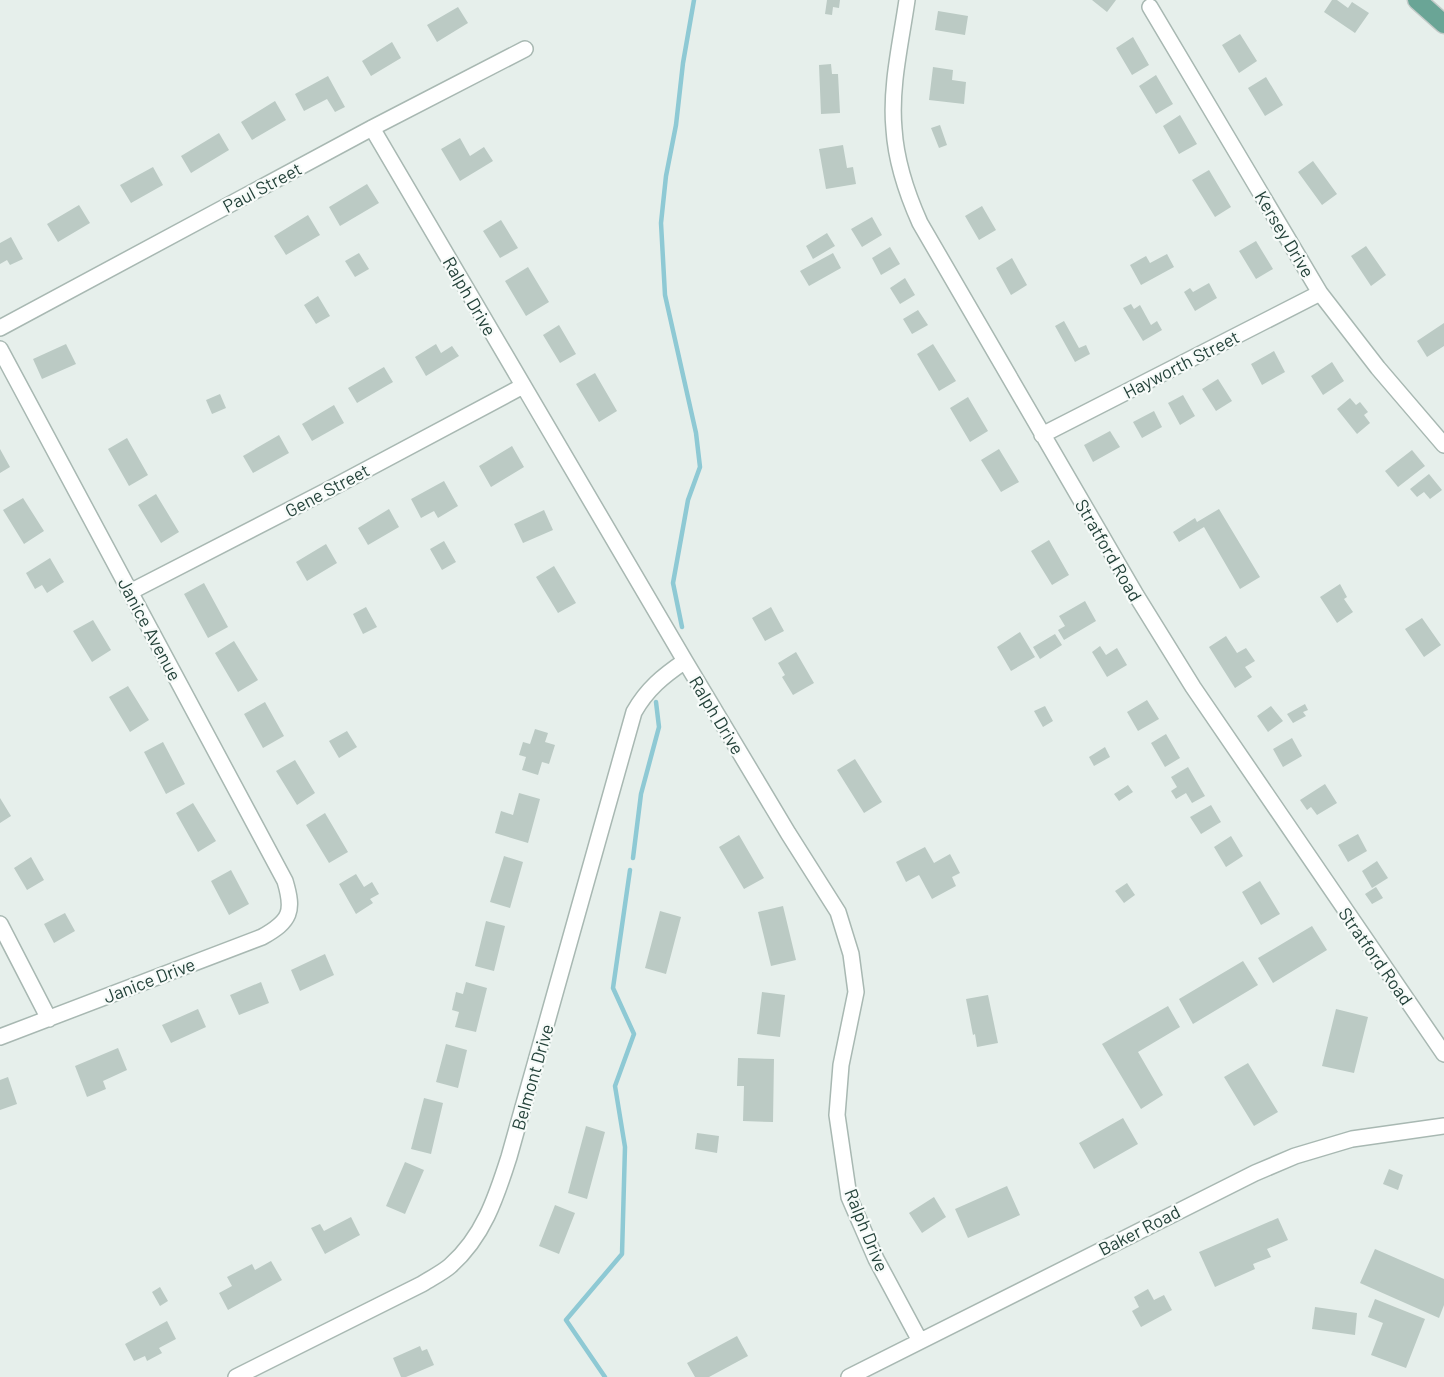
<svg xmlns="http://www.w3.org/2000/svg" width="1444" height="1377" viewBox="0 0 1444 1377" font-family="Barlow,sans-serif">
<style>
.lines{fill:none;stroke-linecap:round;stroke-linejoin:round}
.stream{stroke:#8ec9d4;stroke-width:4.5}
.building{fill:#bbcac4}
.minor-casing{stroke:#a8b8b2;stroke-width:18}
.major-casing{stroke:#c2cac8;stroke-width:21}
.minor{stroke:#fff;stroke-width:15}
.major{stroke:#6aa596;stroke-width:18}
.labels{text-anchor:middle;dominant-baseline:central;stroke-width:4.5;stroke-linejoin:round;paint-order:stroke}
.street-label{font-size:18px;fill:#24423a;stroke:#f7fbf9}
</style>
<rect width="100%" height="100%" fill="#e6efeb"/>
<g class="lines">
<path class="stream" d="M682 627 673 583 688 500 700 467 696 433 665 295 661 223 666 176 676 125 683 63 694 0
M633 858 641 794 659 727 656 702
M605 1377 566 1320 622 1254 625 1147 615 1086 634 1034 613 988 630 870"/>
</g>
<path class="building" d="M827 0H840L839 8 833 7 832 15 825 14Z
M1092 0H1116L1107 12Z
M1332 0H1337L1348 8 1352 2 1369 13 1355 33 1324 12Z
M458 7 468 23 437 42 427 25Z
M938 11 968 16 965 35 935 30Z
M1240 34 1257 61 1239 73 1222 45Z
M1133 37 1149 65 1132 75 1116 48Z
M392 42 401 58 371 76 362 61Z
M831 64 832 74H838L840 113 821 114 819 65Z
M933 67 953 70 952 80 966 82 964 104 929 100Z
M1156 75 1173 104 1156 114 1139 86Z
M328 76 345 107 335 112 327 99 304 111 295 94Z
M1266 77 1283 105 1265 116 1248 88Z
M275 101 286 120 252 140 241 122Z
M1180 115 1197 144 1179 154 1163 126Z
M940 125 947 145 939 148 931 128Z
M219 133 229 150 191 173 181 156Z
M460 138 470 156 484 147 493 161 460 181 441 149Z
M843 145 847 168 853 167 856 184 826 189 819 149Z
M1313 161 1337 194 1322 205 1298 172Z
M153 167 163 185 131 203 120 185Z
M1209 170 1231 207 1215 217 1192 180Z
M367 184 379 203 340 226 329 207Z
M79 205 90 223 58 242 47 224Z
M982 206 996 230 979 240 965 216Z
M308 215 320 235 286 255 274 236Z
M872 217 882 235 862 247 851 229Z
M501 220 518 248 500 258 483 231Z
M827 233 835 246 813 259 806 246Z
M11 237 23 259 10 265 7 260 0 264V243Z
M1256 241 1273 269 1256 279 1239 251Z
M1366 246 1386 275 1371 286 1351 256Z
M890 247 900 264 881 275 872 258Z
M359 253 369 269 355 277 345 261Z
M833 253 841 268 809 286 800 271Z
M1167 254 1174 267 1141 285 1130 265 1146 256 1150 263Z
M1012 258 1027 285 1011 295 996 268Z
M528 267 549 302 526 316 505 281Z
M905 278 915 295 900 304 890 288Z
M1209 283 1217 298 1195 311 1184 292 1190 288 1193 292Z
M318 296 330 316 316 324 304 305Z
M1131 304 1134 309 1140 305 1151 325 1157 321 1162 330 1143 341 1123 308Z
M918 310 928 325 912 334 903 319Z
M1064 321 1079 348 1086 345 1090 354 1075 362 1055 326Z
M1444 323V346L1427 357 1417 341Z
M559 325 576 354 560 363 543 335Z
M66 344 76 364 42 379 33 359Z
M436 344 441 353 452 346 459 356 426 376 415 357Z
M933 344 956 381 939 391 917 354Z
M1274 351 1285 372 1262 385 1251 364Z
M1332 362 1344 381 1323 395 1311 376Z
M384 367 393 382 357 403 348 388Z
M595 373 617 411 599 422 576 384Z
M1218 379 1232 401 1216 411 1202 389Z
M220 394 226 408 212 414 206 400Z
M1183 395 1195 416 1180 425 1168 403Z
M968 397 988 431 970 442 950 408Z
M1350 398 1356 405 1360 402 1368 412 1364 415 1370 423 1357 434 1337 409Z
M334 405 344 423 312 441 302 424Z
M1154 411 1162 427 1142 438 1133 422Z
M1110 431 1120 447 1093 462 1084 445Z
M279 435 289 453 253 473 243 456Z
M127 438 148 475 129 486 108 449Z
M512 446 524 467 491 487 479 466Z
M0 449 10 467 0 473Z
M999 449 1019 482 1001 492 981 460Z
M1412 450 1425 466 1398 487 1385 471Z
M1429 474 1442 490 1430 499 1424 492 1417 497 1410 489Z
M444 481 458 506 438 518 434 511 421 518 411 499Z
M156 494 179 532 161 543 138 505Z
M23 498 44 531 24 544 3 510Z
M389 509 399 527 368 545 358 528Z
M1219 509 1260 577 1240 589 1204 527 1179 542 1173 532 1195 518 1197 522Z
M544 510 553 530 523 543 514 524Z
M1049 540 1069 575 1052 585 1031 551Z
M444 541 456 562 442 570 430 549Z
M326 544 337 563 307 581 296 562Z
M50 558 64 582 47 593 42 585 35 589 26 573Z
M554 566 576 603 558 613 536 577Z
M204 583 228 627 208 638 184 594Z
M1340 584 1347 597 1344 599 1353 612 1337 623 1320 597Z
M1085 601 1096 621 1064 640 1058 630 1065 626 1059 616Z
M366 607 377 627 363 634 353 614Z
M771 607 784 631 765 641 752 618Z
M1422 618 1441 645 1424 657 1405 629Z
M93 620 111 650 92 662 73 631Z
M1020 632 1035 657 1011 671 997 647Z
M1055 634 1062 645 1040 659 1033 647Z
M1226 636 1237 653 1246 648 1255 661 1245 667 1252 677 1235 688 1209 647Z
M234 641 258 680 238 692 215 653Z
M1100 646 1106 655 1117 648 1127 665 1107 677 1092 652Z
M796 652 814 683 793 695 782 677 785 675 778 663Z
M128 686 149 720 130 732 109 697Z
M1147 700 1159 719 1138 731 1127 712Z
M265 702 284 736 263 748 244 714Z
M1305 704 1308 710 1303 712 1306 716 1293 723 1287 714Z
M1045 706 1053 721 1043 727 1034 711Z
M1271 706 1283 721 1268 732 1257 716Z
M535 729 548 733 545 742 555 745 549 764 542 762 538 775 522 770 526 757 519 755 523 742 530 744Z
M347 731 357 747 339 758 329 741Z
M1166 734 1180 758 1165 767 1151 743Z
M1292 738 1302 756 1283 767 1273 749Z
M163 742 185 784 166 794 144 752Z
M1105 747 1110 757 1094 766 1089 757Z
M855 759 882 802 864 813 837 770Z
M295 760 315 793 297 805 276 771Z
M1188 767 1205 796 1192 803 1186 793 1176 799 1171 791 1177 787 1171 777Z
M1325 784 1337 803 1317 815 1311 807 1307 810 1300 800Z
M1128 785 1133 792 1119 801 1114 794Z
M519 793 540 799 528 843 495 833 501 811 513 815Z
M0 798 11 816 0 823Z
M193 803 216 841 198 852 176 813Z
M1211 805 1221 822 1201 834 1190 817Z
M325 813 348 852 329 863 306 825Z
M1358 834 1367 851 1348 862 1338 845Z
M739 835 764 878 744 889 719 847Z
M1231 836 1243 856 1226 867 1214 847Z
M925 847 934 863 950 854 960 873 952 877 956 886 932 899 919 875 906 882 896 862Z
M504 856 523 862 510 908 490 902Z
M31 857 44 880 27 890 14 868Z
M1377 861 1388 878 1372 888 1362 871Z
M231 870 249 904 229 915 211 881Z
M356 874 364 887 372 882 379 894 370 899 373 903 356 914 339 884Z
M1260 881 1280 914 1261 925 1242 892Z
M1127 883 1135 895 1124 903 1115 891Z
M1376 887 1383 898 1372 904 1365 894Z
M783 906 796 960 771 966 758 912Z
M660 911 681 917 666 974 645 968Z
M65 913 75 931 54 943 44 924Z
M486 921 505 926 494 971 475 966Z
M1312 926 1327 950 1273 983 1258 958Z
M325 954 334 975 300 991 291 970Z
M1243 961 1258 985 1193 1024 1179 999Z
M261 982 269 1003 239 1015 230 995Z
M466 982 487 988 476 1032 455 1027 459 1012 452 1010 456 992 463 994Z
M762 992 785 995 780 1037 757 1034Z
M988 995 998 1043 977 1047 975 1034 973 1035 966 999Z
M1168 1006 1180 1027 1138 1052 1163 1095 1141 1109 1102 1044Z
M198 1009 206 1027 171 1043 162 1025Z
M1336 1009 1368 1017 1354 1073 1322 1066Z
M446 1044 467 1050 458 1088 436 1082Z
M118 1048 127 1070 103 1081 106 1089 87 1097 75 1066Z
M738 1058 774 1059 773 1122 743 1121 744 1086H737Z
M1248 1063 1278 1112 1254 1126 1224 1077Z
M8 1077 17 1104 0 1110V1080Z
M424 1098 443 1103 431 1154 411 1149Z
M1123 1118 1138 1144 1094 1169 1079 1143Z
M586 1126 605 1132 587 1199 568 1193Z
M697 1133 719 1136 717 1153 695 1149Z
M405 1162 424 1170 405 1214 386 1206Z
M1389 1169 1403 1175 1398 1190 1383 1184Z
M1007 1186 1020 1215 968 1238 955 1209Z
M934 1197 946 1217 922 1233 909 1213Z
M555 1205 575 1213 559 1254 539 1246Z
M351 1217 360 1235 325 1254 311 1228 320 1224 324 1231Z
M1278 1218 1288 1240 1267 1249 1271 1257 1253 1264 1255 1269 1215 1287 1199 1252Z
M1375 1249 1444 1279V1305L1439 1318 1360 1283Z
M271 1261 282 1280 228 1310 219 1293 232 1286 227 1277 252 1264 255 1270Z
M160 1287 168 1301 160 1306 152 1292Z
M1148 1289 1154 1300 1164 1295 1172 1310 1141 1327 1132 1311 1139 1307 1134 1297Z
M1375 1299 1425 1319 1406 1368 1371 1355 1383 1323 1368 1317Z
M1315 1307 1357 1313 1355 1335 1312 1329Z
M167 1321 176 1339 159 1348 162 1353 147 1361 145 1356 134 1361 125 1344Z
M737 1336 748 1356 709 1377H695L687 1363Z
M420 1346 422 1351 427 1349 434 1365 406 1377H401L393 1358Z"/>
<g class="lines">
<g class="minor-casing">
<path id="minor" d="M907 0C901 42 890 87 894 129 896 161 907 194 920 223L1136 595 1193 687 1444 1054
M1150 7 1320 293 1378 368 1444 445
M372 128 685 661 788 833 838 912 851 954 856 992 841 1065 837 1115 849 1197 876 1259 920 1341
M0 328 372 128 525 49
M0 349 285 881C294 911 291 921 262 937L0 1037
M1042 435 1320 293
M130 592 328 490 523 386
M0 924 49 1019
M236 1377 422 1284C431 1278 442 1273 450 1266 483 1237 496 1198 509 1157L634 712C647 689 663 676 685 661
M849 1377 1255 1173 1295 1156 1352 1139 1444 1126"/>
</g>
<g class="major-casing">
<path id="major" d="M1417 0 1444 24"/>
</g>
<use href="#minor" class="minor"/>
<use href="#major" class="major"/>
</g>
<g class="labels">
<g class="street-label">
<text transform="translate(262 187) rotate(-28)">Paul Street</text>
<text transform="translate(1285 234) rotate(59)">Kersey Drive</text>
<text transform="translate(470 296) rotate(60)">Ralph Drive</text>
<text transform="translate(1181 364) rotate(-27)">Hayworth Street</text>
<text transform="translate(327 490) rotate(-28)">Gene Street</text>
<text transform="translate(1109 550) rotate(60)">Stratford Road</text>
<text transform="translate(150 629) rotate(62)">Janice Avenue</text>
<text transform="translate(717 715) rotate(59)">Ralph Drive</text>
<text transform="translate(1376 956) rotate(55)">Stratford Road</text>
<text transform="translate(149 980) rotate(-21)">Janice Drive</text>
<text transform="translate(532 1077) rotate(-74)">Belmont Drive</text>
<text transform="translate(867 1230) rotate(68)">Ralph Drive</text>
<text transform="translate(1139 1230) rotate(-27)">Baker Road</text>
</g>
</g>
</svg>
